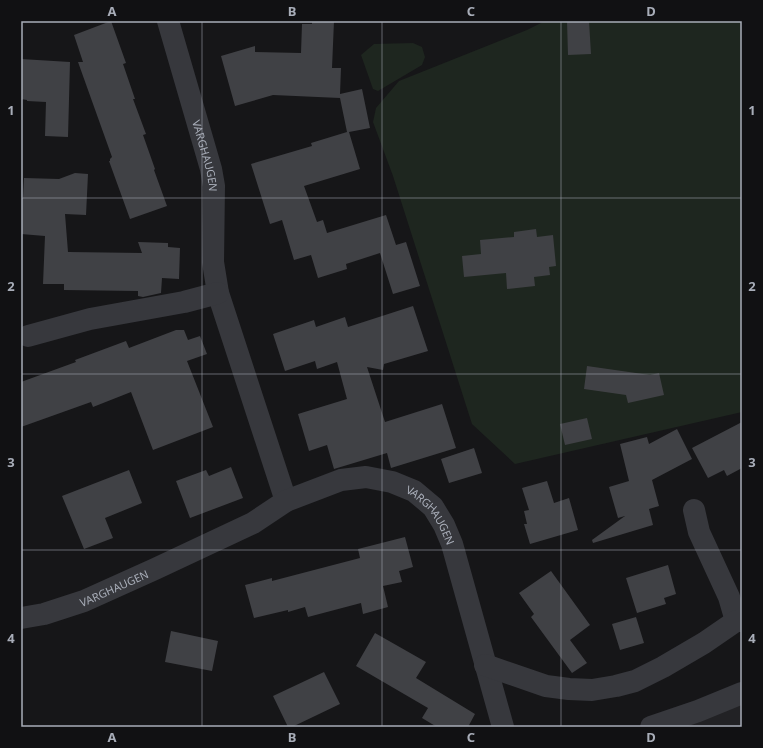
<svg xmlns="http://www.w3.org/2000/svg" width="763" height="748" viewBox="0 0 763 748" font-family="'Noto Sans',sans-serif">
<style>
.built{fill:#222225}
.green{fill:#1e261f}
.building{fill:#404145}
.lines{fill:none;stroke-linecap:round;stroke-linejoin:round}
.minor{stroke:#37383d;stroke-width:22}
.grid{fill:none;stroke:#a8adb8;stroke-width:1;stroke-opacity:0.55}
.labels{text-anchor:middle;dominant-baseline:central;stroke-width:3;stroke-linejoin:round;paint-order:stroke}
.street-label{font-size:11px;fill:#a8adb8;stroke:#111113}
.neatline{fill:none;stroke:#a8adb8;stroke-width:1.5}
.grid-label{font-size:13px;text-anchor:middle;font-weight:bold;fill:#a8adb8}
</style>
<rect width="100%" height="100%" fill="#161618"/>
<path class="built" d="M742 701V727H671Z"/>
<path class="green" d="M545 21H742V412L515 464 472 424 393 176 373 122 376 108 399 81 527 30Z
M413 43 422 47 425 57 422 65 378 91 373 89 361 55 374 44Z"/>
<path class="building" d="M111 21 126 63 123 64 135 99H133L146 134 143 135 155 169 154 170 167 206 130 219 109 161H110V159L112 157 78 62H83L74 35Z
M312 21H334L332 68H341L340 94 362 89 370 128 349 132 360 169 304 186 317 222 323 220 327 233 386 215 396 245 406 242 420 286 393 294 380 253 346 264 347 269 318 278 311 255 294 260 282 220 270 224 251 164 312 146 311 143 347 132 340 98 273 95 235 106 221 56 255 46V52L301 53 302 24H312Z
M567 21H589L591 54 568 55Z
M21 59 70 62 68 137 45 136 46 102 27 101V100L21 99Z
M75 173 88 174 86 215 65 214 68 252 142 253 138 242 168 243V247L180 248 179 279 162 278 161 293 143 297 138 296V291L64 290V284H43L45 236 21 234V198H23L24 178 59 179Z
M536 229 537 237 553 235 556 266 549 267 550 275 534 277 535 286 507 289 506 273 464 277 462 256 481 254 480 240 514 237V232Z
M413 306 428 351 384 364 383 370 367 367 385 422 442 404 456 448 391 468 387 453 334 469 327 445 309 451 298 414 347 399 337 362 317 369 315 361 285 371 273 334 314 320 316 327 345 317 348 327Z
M176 330H184L188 340 200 336 207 354 187 361 213 427 153 450 131 392 93 407 91 402 21 427V382L76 362 75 360 126 341 129 348Z
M587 366 650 375 659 373 664 395 628 403 626 395 584 389Z
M587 418 592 439 565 445 560 424Z
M742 422V468L727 476 724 470 708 478 692 448Z
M677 429 692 459 652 480 659 506 649 509 653 525 593 543 592 540 625 516 618 518 609 487 629 481 620 444 647 437 649 444Z
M474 448 482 473 449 483 441 459Z
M231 467 243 498 190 518 176 481 206 470 209 476Z
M129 470 142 503 105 518 113 538 84 549 62 496Z
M547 481 554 503 569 498 578 530 530 544 524 524H527L524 511 529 510 522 488Z
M405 537 413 567 399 571 402 582 383 586 388 607 363 614 361 603 308 617 305 607 288 612V610L254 618 245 585 272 578V581L360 558 358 549Z
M668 565 676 594 664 598 666 604 637 613 626 578Z
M551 571 590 625 570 640 587 663 572 673 531 617 534 614 519 593Z
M636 617 644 643 620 650 612 624Z
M171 631 218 641 212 671 165 662Z
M375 633 426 662 416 678 475 714 468 727H437L422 718 428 708 356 666Z
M324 672 340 704 292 727H288L273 696Z"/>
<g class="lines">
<g class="minor">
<path id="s1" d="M168 21 211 169 214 186 213 262 218 293 286 501"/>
<path d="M28 336 90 319 184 302 218 293"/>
<path d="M694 510 699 532 729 597 736 621"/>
<path id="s2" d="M21 618 44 614 84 601 155 569 253 523 286 501 341 480 366 477 392 482 414 491 433 507 444 525 452 544 503 727"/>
<path d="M485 665 546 686 569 689 592 690 616 686 635 681 663 667 704 643 736 621H742"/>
<path d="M651 727 698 711 742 693"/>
</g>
</g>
<path class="grid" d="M202 21V727M382 21V727M561 21V727M21 198H742M21 374H742M21 550H742"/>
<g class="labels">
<g class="street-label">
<text stroke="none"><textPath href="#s1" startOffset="140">VARGHAUGEN</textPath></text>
<text stroke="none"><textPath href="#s2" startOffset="455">VARGHAUGEN</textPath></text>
<text stroke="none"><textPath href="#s2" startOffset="98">VARGHAUGEN</textPath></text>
</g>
</g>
<rect width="763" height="748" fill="none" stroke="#111113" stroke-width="44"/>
<rect x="22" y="22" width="719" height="704" class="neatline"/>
<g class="grid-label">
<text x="112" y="16">A</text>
<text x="292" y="16">B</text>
<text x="471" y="16">C</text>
<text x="651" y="16">D</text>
<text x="11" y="115">1</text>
<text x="752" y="115">1</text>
<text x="11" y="291">2</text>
<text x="752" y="291">2</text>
<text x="11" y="467">3</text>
<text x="752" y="467">3</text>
<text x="11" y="643">4</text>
<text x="752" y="643">4</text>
<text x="112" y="742">A</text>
<text x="292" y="742">B</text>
<text x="471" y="742">C</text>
<text x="651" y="742">D</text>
</g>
</svg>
